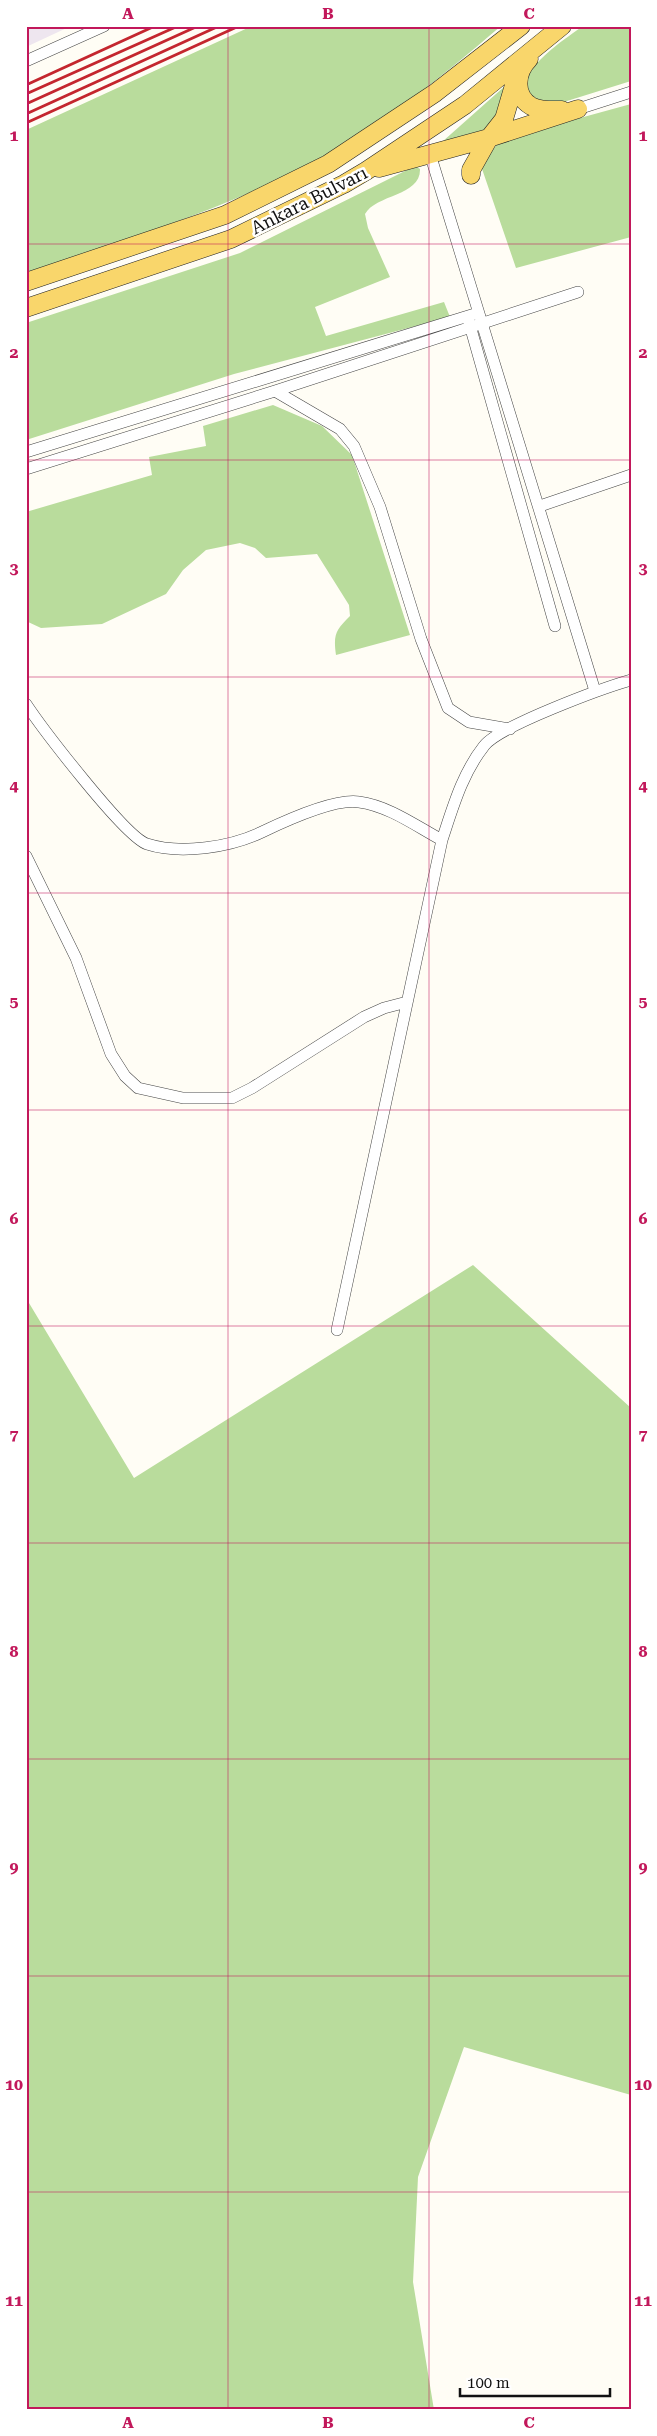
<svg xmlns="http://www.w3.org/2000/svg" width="657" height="2436" viewBox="0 0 657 2436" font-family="'Roboto Serif',serif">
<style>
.industrial{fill:#eee6ef}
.forest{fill:#b9dc9c}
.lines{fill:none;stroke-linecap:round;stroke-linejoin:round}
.minor-casing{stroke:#444;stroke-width:12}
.primary-casing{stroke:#222;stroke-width:19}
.minor{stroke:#fff;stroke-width:11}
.primary{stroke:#f9d66b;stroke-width:18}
.rail{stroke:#c4262e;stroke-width:3}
.grid{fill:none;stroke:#c2185b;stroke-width:1;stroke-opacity:0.55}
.labels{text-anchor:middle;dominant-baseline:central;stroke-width:5;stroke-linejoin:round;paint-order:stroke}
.street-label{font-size:18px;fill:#111;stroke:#fff}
.neatline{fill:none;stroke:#c2185b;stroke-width:2}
.grid-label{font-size:16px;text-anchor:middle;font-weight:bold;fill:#c2185b}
</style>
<rect width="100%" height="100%" fill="#fffdf5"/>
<path class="industrial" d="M26 26H71L26 47Z"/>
<path class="forest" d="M252 26H501C441 77 379 129 308 165 218 212 121 240 26 274V130Z
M583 26H631V81L551 106C542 105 538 102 531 96 508 75 568 37 583 26Z
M505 86 500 119 486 130 442 142Z
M631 104V237L516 268 481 166 500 140Z
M417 167 420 169C421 196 376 194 365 214L368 228 390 277 315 307 326 336 444 302 450 317 234 374 26 440V323L240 253 411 168Z
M273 405 322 426 352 455 410 635 336 655C333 634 336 630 350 616L349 605 317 554 266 558 255 548 240 543 206 550 183 570 166 594 102 624 41 628 26 621V512L152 475 149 457 206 446 203 426Z
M473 1265 631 1408V2095L464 2047 418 2177 413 2282 434 2410H26V1298L134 1478Z"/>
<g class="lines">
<g class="minor-casing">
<path id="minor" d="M26 61 104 26
M578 109 631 92
M430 154 595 691
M469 322 555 626
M275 391 340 429 354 446 380 507 421 639 448 708 469 722 510 729
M26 452 478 313
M26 469 275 391 578 292
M540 506 631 475
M26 704C42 728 125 837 147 844 181 855 231 847 262 832 285 821 335 798 359 802 389 806 416 826 442 840
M26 856 76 958 111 1054 125 1076 138 1088 183 1098H232L252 1088 364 1017 384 1008 407 1002
M337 1330 442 840C453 807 462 774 484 746 499 726 603 688 631 680"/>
</g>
<g class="primary-casing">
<path id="primary" d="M529 59C516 72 513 95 531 106 540 111 553 110 562 110
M379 168 489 138 578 109
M471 175V170L489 138 504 119 517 75
M26 282 225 215 328 164 435 93 521 26
M26 308 231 239 344 184 366 171 465 105 562 26"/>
</g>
<use href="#minor" class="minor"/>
<use href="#primary" class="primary"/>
<path class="rail" d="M26 85 155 26
M26 94 178 26
M26 104 198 26
M26 114 219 26
M26 123 239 26"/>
</g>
<path class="grid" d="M228 26V2410M429 26V2410M26 244H631M26 460H631M26 677H631M26 893H631M26 1110H631M26 1326H631M26 1543H631M26 1759H631M26 1976H631M26 2192H631"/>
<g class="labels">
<g class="street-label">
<text transform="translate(309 200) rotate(-27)">Ankara Bulvarı</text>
</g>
</g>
<rect width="657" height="2436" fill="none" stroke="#ffffff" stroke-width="55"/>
<path d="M460 2388v8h150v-8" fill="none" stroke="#111111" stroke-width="2.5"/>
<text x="467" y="2388" font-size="15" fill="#111111" stroke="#ffffff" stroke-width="4" paint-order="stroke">100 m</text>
<rect x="28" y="28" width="602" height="2380" class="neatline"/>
<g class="grid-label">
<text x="128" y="19">A</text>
<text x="328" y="19">B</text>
<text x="529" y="19">C</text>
<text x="14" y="141">1</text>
<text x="643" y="141">1</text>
<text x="14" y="358">2</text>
<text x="643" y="358">2</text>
<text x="14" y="574">3</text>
<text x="643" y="574">3</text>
<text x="14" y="791">4</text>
<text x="643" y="791">4</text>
<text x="14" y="1007">5</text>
<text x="643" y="1007">5</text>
<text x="14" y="1224">6</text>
<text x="643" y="1224">6</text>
<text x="14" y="1440">7</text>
<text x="643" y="1440">7</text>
<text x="14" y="1657">8</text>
<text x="643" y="1657">8</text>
<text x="14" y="1873">9</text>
<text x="643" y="1873">9</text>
<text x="14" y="2090">10</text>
<text x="643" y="2090">10</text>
<text x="14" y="2306">11</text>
<text x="643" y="2306">11</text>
<text x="128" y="2428">A</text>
<text x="328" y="2428">B</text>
<text x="529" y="2428">C</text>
</g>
</svg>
